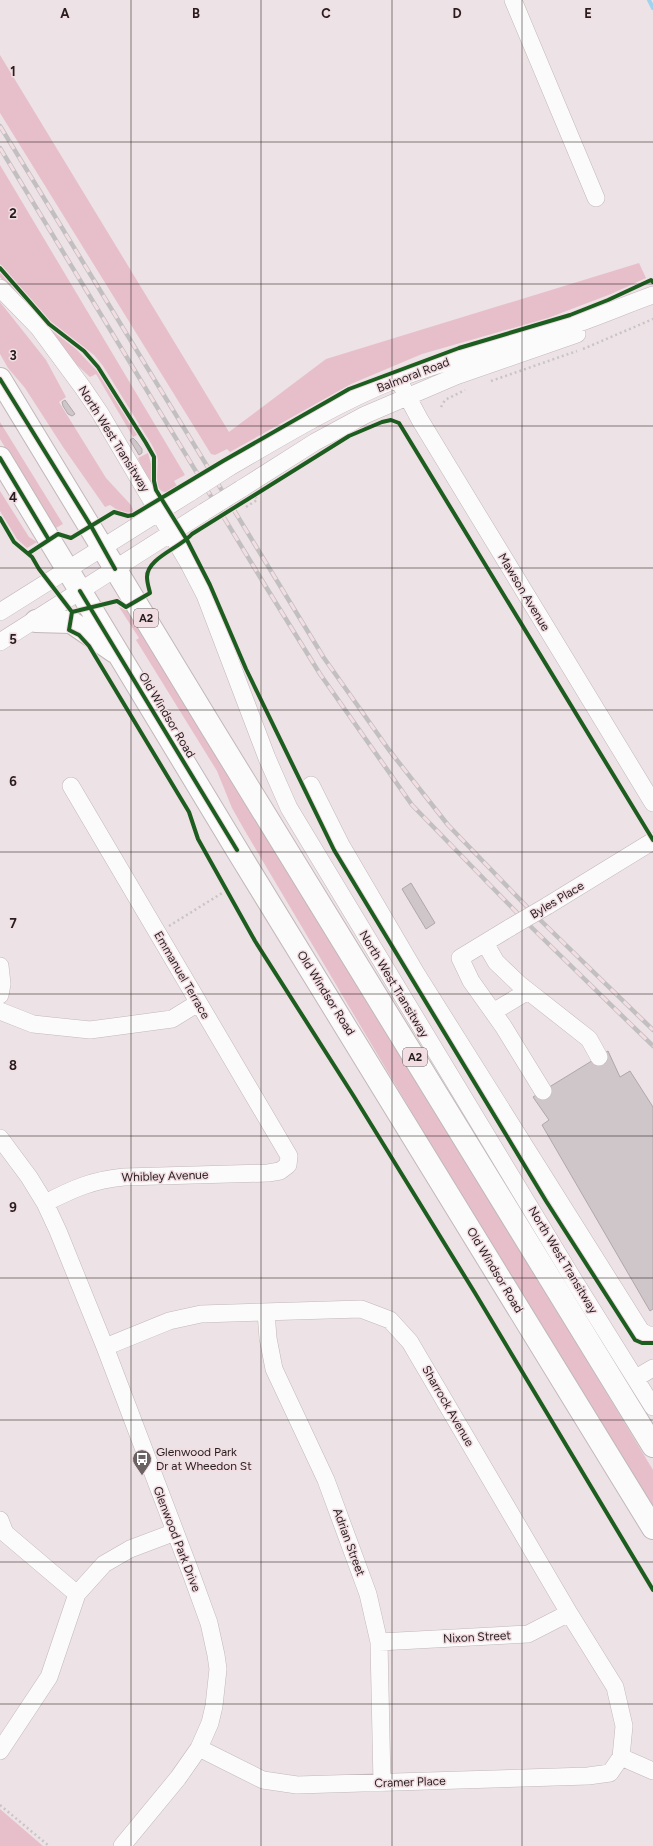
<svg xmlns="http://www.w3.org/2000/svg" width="653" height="1846" viewBox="0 0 653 1846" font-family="Figtree,sans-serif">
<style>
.green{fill:#e7bfcb}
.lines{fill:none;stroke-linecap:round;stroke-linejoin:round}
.stream{stroke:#a1d3f0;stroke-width:4}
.building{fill:#cfc6c9;stroke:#afa7a9}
.minor-casing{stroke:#c0b8ba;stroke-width:18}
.highway-casing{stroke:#c0b8ba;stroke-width:24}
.path{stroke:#c9c5c6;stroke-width:2.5;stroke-dasharray:2 3;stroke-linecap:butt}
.minor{stroke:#fcfbfb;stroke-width:17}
.highway{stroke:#fcfbfb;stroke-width:22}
.rail-casing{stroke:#c2bfc0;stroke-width:4.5}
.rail{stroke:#f2dde2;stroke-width:3;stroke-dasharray:9;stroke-linecap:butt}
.minor-bridge-casing{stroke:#c0b8ba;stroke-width:18;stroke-linecap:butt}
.minor-bridge{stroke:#fcfbfb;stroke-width:17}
.cycleway-casing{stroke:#f2dde2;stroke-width:6}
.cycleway{stroke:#1b5e20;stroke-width:4}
.grid{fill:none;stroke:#251d1f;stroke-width:1;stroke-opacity:0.55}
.labels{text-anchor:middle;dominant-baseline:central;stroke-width:3;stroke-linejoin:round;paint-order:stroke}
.shield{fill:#f2dde2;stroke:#62575a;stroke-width:1}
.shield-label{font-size:11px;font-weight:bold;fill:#251d1f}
.street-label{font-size:12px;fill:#251d1f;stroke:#f2dde2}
.poi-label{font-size:12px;fill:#251d1f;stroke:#f2dde2;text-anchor:start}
.grid-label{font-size:13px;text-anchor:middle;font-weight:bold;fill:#251d1f;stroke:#f2dde2;stroke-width:3;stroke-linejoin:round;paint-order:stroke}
</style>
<rect width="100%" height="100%" fill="#ede2e5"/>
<path class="green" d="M0 55 229 432 326 359 639 263 646 278 611 294 548 318 422 354 351 384 230 452 227 449 215 455 211 454 0 113Z
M0 165 185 475 174 481 177 486 167 492C151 493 160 466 157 456 156 453 154 449 152 445L103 366 94 355 50 321 0 264Z
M0 272 46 326 76 349 97 371 137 435 133 437 96 374 90 377 67 356 0 277Z
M0 302 46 360 66 397 59 402 106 478 131 505 133 510 132 513H122L110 505 105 507 63 447 25 388 8 368 0 354Z
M0 422 63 524 54 529 0 439Z
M148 453 151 464 152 486 148 483 138 458Z
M0 491 29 537 37 542 27 548 17 539 0 511Z
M119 607 129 611 499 1215 653 1470V1512L523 1300 245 831 232 808 217 771 136 640 139 638Z
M0 1809 43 1846H0Z"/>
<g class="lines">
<path class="stream" d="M649 0 653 8"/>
</g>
<path class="building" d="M65 400 75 414 72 416 68 414 63 406 62 402Z
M133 438 136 441 142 449V453L139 455 130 440Z
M411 883 435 923 426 929 402 889Z
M608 1051 620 1077 630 1071 653 1107V1309L650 1311 542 1125 549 1120 533 1097Z"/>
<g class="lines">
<g class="minor-casing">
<path id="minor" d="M513 0 596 198
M0 288 38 327 83 388 100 413 189 564 205 595 267 758 289 808 575 1282 653 1407
M398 379 420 420 653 803
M228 468C283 436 337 403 397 379 456 356 519 344 579 323 604 314 628 304 653 295
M241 489 315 442 365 415 456 376 577 334
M0 612 191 492
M0 642 204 512
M311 785 341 845 416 973 641 1331 648 1335H653
M547 906 653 841
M511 927 460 958 471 981 503 1026 543 1091
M485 943 496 962 519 984 589 1039 599 1057
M0 966 2 984 0 995
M0 1011 33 1024 90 1030 172 1019 198 1003
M493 1012 528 991
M0 1138 29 1177 45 1203 58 1231 105 1347 192 1576 209 1623 216 1655 218 1669 214 1706 210 1723 199 1748 178 1778 122 1846
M45 1203C73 1189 92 1180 124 1177L268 1173 280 1171 288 1165 289 1156 71 786
M266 1312 268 1338 274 1369 326 1480 368 1594 379 1642 382 1783
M105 1347 169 1321 201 1314 361 1309 390 1320 410 1342 569 1613 615 1687 624 1726 621 1757
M636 1378 653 1368
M0 1520 5 1533 77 1594
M379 1642 528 1634 569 1613
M199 1748 263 1780 297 1785 588 1776 610 1773 621 1757
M0 1751 49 1677 77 1594 104 1564 130 1549 175 1532
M621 1757 653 1771"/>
</g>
<g class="highway-casing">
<path id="highway" d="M0 379 210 725 653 1446
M0 458 237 850 653 1528
M36 621 71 622 115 652"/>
</g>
<path class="path" d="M583 349 653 319
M491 381 577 351
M441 407 445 400 465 390
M246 507 257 500 255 496
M169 926 227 890
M0 1805 49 1846"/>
<use href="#minor" class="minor"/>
<use href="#highway" class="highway"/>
<g class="rail-casing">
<path id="rail" d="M0 126 324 658 389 750 448 825 532 912 653 1030
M0 148 263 582 320 674 412 805 524 920 653 1046"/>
</g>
<use href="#rail" class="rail"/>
<g class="minor-bridge-casing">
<path id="minor-bridge" d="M191 492 228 468
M204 512 241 489
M511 927 547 906"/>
</g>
<use href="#minor-bridge" class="minor-bridge"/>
<g class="cycleway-casing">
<path id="cycleway" d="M0 268 49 324 84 351 98 367 146 443 154 457V481L156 490 187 540 210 585 246 669 334 850 546 1201 635 1340 642 1343H653
M0 379 91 526 115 569
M0 458 49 540
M0 518 14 542 32 557 39 569 72 612 69 630 79 635 89 646 189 812 198 839 255 941 353 1095 475 1293 653 1590
M29 553 58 534 71 538 114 512 128 516 133 515 223 461 349 389 459 348 570 315 608 300 651 280 653 282
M80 591 237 850
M72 612 117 601 126 607 150 593C149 588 147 583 147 577 147 558 180 548 192 534L349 436 382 422 391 420 399 423 653 840"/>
</g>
<use href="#cycleway" class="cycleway"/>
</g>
<path class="grid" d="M131 0V1846M261 0V1846M392 0V1846M522 0V1846M0 142H653M0 284H653M0 426H653M0 568H653M0 710H653M0 852H653M0 994H653M0 1136H653M0 1278H653M0 1420H653M0 1562H653M0 1704H653"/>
<defs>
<g id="bus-pin" transform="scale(1)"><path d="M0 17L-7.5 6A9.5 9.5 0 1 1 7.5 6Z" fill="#6b6264" stroke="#f2dde2"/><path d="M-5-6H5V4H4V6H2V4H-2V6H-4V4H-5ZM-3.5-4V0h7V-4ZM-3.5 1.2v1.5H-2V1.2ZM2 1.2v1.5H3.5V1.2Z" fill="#fff"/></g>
</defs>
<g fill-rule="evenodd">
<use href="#bus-pin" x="142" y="1459"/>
</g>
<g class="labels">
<g class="shield">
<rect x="134" y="609" width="24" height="18" rx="3"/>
<rect x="403" y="1048" width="24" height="18" rx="3"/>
</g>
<g class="shield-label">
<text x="146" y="618">A2</text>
<text x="415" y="1057">A2</text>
</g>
<g class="street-label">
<text transform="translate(413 375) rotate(-21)">Balmoral Road</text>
<text transform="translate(114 439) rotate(58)">North West Transitway</text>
<text transform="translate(524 592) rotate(59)">Mawson Avenue</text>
<text transform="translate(167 715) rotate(59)">Old Windsor Road</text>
<text transform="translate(557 900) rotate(-31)">Byles Place</text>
<text transform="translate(182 975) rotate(60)">Emmanuel Terrace</text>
<text transform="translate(394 984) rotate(59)">North West Transitway</text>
<text transform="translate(326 993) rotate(58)">Old Windsor Road</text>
<text transform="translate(165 1176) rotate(-2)">Whibley Avenue</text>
<text transform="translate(563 1260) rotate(59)">North West Transitway</text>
<text transform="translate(495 1270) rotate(59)">Old Windsor Road</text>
<text transform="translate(448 1406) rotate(60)">Sharrock Avenue</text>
<text transform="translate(177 1539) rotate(69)">Glenwood Park Drive</text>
<text transform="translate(349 1542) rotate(70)">Adrian Street</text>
<text transform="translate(477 1637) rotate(-3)">Nixon Street</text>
<text transform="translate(410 1782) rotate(-2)">Cramer Place</text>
</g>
<g class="poi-label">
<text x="156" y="1452">Glenwood Park<tspan x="156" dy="14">Dr at Wheedon St</tspan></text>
</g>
</g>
<g class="grid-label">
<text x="65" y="18">A</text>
<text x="196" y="18">B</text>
<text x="326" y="18">C</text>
<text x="457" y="18">D</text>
<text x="588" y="18">E</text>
<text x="13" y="76">1</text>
<text x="13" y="218">2</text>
<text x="13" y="360">3</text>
<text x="13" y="502">4</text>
<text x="13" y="644">5</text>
<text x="13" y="786">6</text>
<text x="13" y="928">7</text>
<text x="13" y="1070">8</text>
<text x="13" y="1212">9</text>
</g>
</svg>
